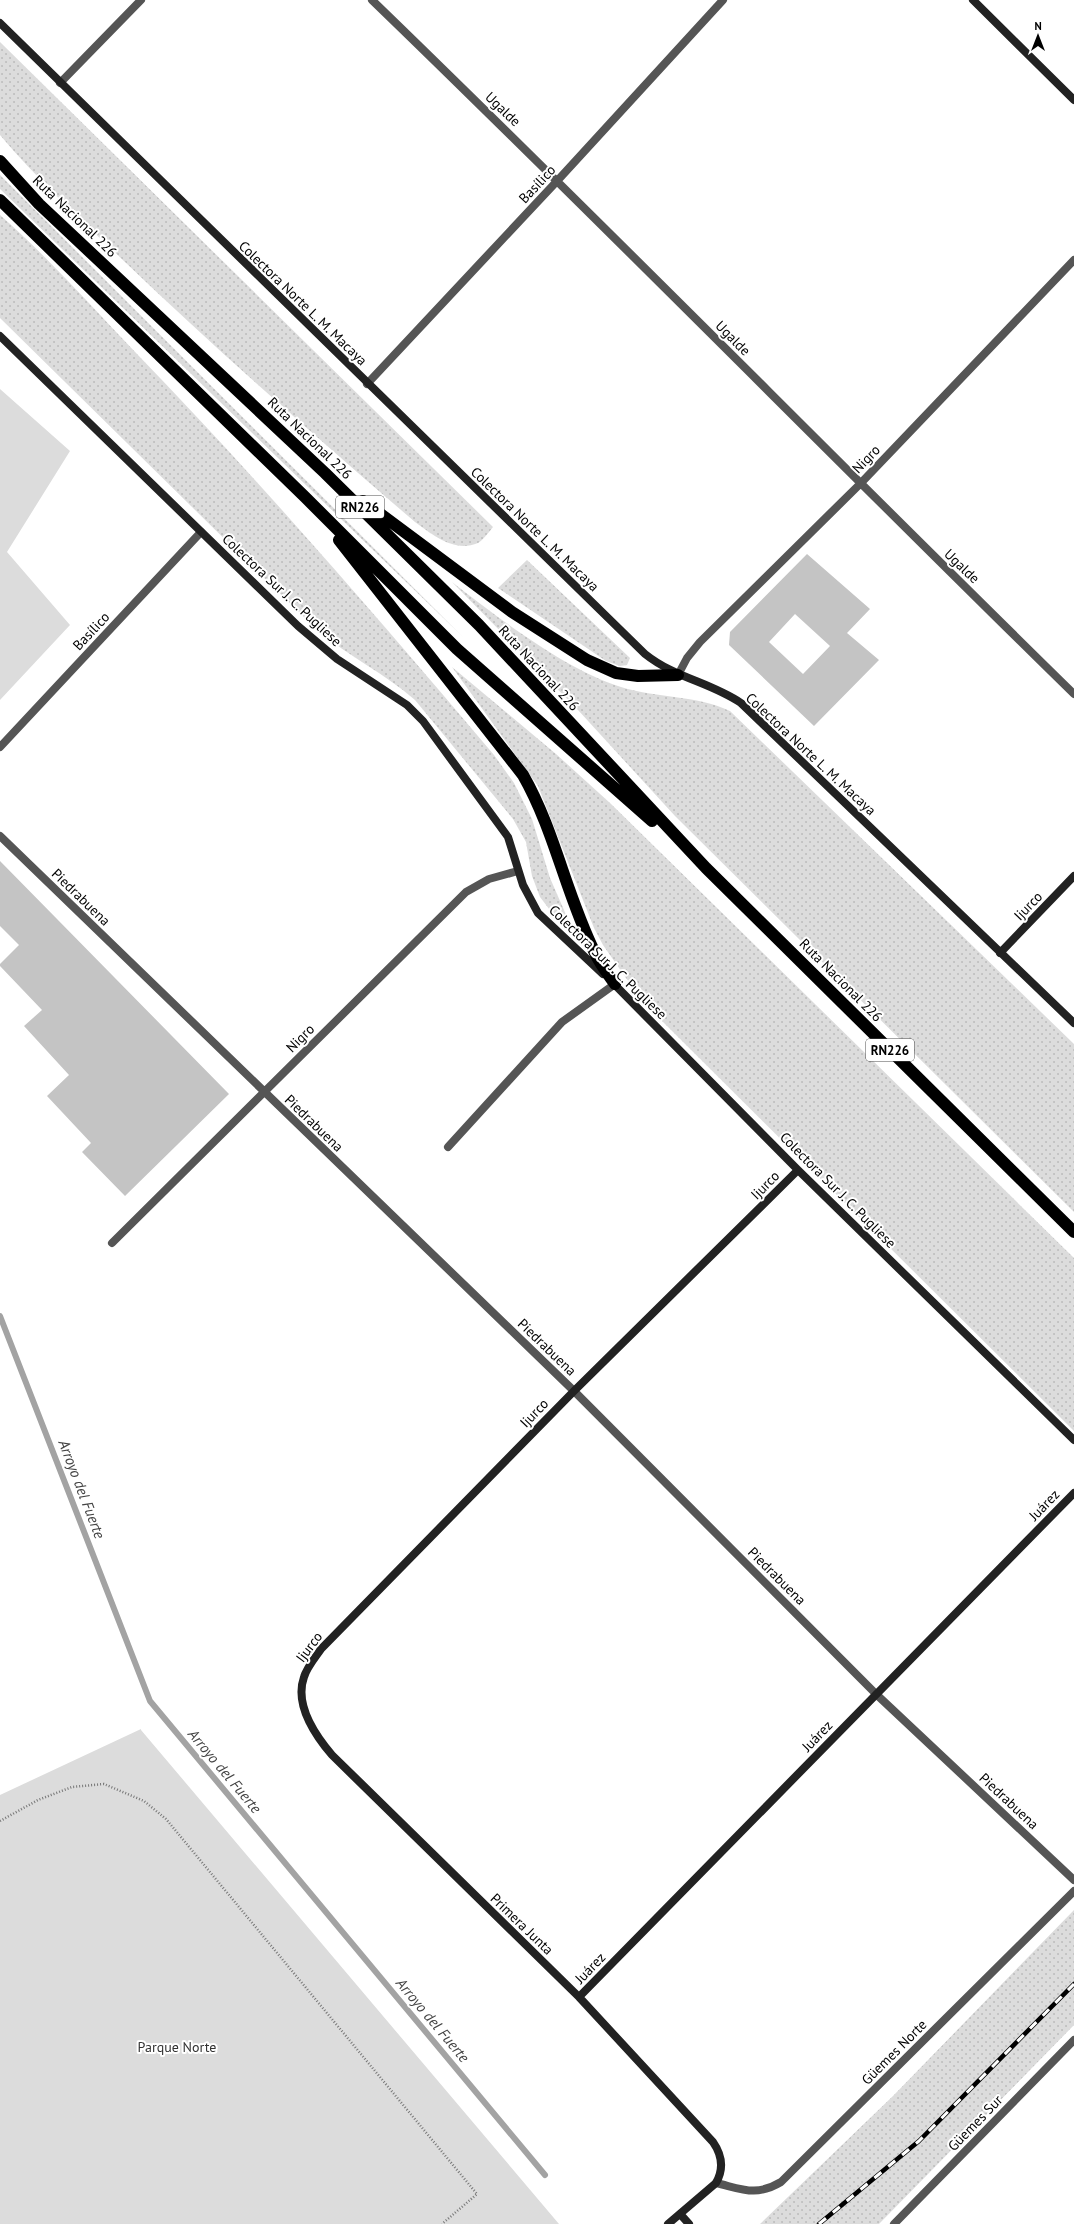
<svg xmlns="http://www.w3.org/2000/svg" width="1074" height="2224" viewBox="0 0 1074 2224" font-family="'PT Sans',sans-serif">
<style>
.grass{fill:url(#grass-dots)}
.park{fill:#dcdcdc}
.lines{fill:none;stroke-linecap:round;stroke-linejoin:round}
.stream{stroke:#a3a3a3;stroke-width:6}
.building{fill:#c4c4c4;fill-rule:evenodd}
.path{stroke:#777;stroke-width:2.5;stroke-dasharray:1 2;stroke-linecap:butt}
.lane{stroke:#555;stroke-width:8}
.street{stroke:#555;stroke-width:8}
.secondary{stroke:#222;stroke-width:8}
.highway{stroke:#000;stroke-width:12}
.rail-casing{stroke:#000;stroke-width:4.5}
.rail{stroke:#fff;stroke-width:3;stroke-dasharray:9;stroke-linecap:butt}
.labels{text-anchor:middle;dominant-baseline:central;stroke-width:4;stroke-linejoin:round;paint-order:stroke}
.shield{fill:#fff;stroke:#4c4c4c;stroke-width:1}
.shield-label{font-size:13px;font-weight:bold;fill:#000}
.street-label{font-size:14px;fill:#000;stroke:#fff}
.park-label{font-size:14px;fill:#333;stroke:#fff}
.water-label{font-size:15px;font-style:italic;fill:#444;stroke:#fff}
</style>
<defs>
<pattern id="grass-dots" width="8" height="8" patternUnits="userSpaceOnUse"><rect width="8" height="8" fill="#dcdcdc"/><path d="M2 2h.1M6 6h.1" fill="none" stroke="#bbb" stroke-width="1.8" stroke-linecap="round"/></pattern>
</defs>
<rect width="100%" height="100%" fill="#fff"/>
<path class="grass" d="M0 42 493 527C489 532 483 540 478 543 454 553 433 535 415 522 317 438 219 352 125 262 82 221 38 180 0 135Z
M0 175 33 208 463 637 0 189Z
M0 215C49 258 92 307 137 354 262 483 378 618 494 755L514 783 532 819 550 878 567 917 568 928 556 918 540 897 532 876 526 842 513 819 415 700C385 674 349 656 318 631L0 318Z
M527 560 630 658 627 665 620 666 606 661 498 588Z
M452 582C497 617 566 670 621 687 656 698 696 695 730 711L1074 1044V1212L675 816 578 710Z
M452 667 556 754 610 803 1074 1258V1431L660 1019 626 978 603 945 594 928 538 786Z
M1074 1910V2025L879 2224H760L893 2096Z"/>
<path class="park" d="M0 389 70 451 7 552 70 625 0 700Z
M141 1729V1730L559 2224H0V1795Z"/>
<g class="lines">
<path class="stream" d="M0 1316 150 1701 545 2175"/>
</g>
<path class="building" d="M807 554 870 609 847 633 879 660 814 726 729 645 730 632ZM795 614 830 646 803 674 769 642Z
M0 861 229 1094 125 1196 82 1152 91 1143 47 1096 69 1075 24 1026 42 1010 0 966V964L19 945 0 926Z"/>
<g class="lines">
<path class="path" d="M0 1821 38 1800 72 1787 104 1784 144 1801 166 1819 477 2194 442 2224"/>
<path class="lane" d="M448 1147 562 1022 615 984"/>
<path class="street" d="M372 0C609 229 839 464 1074 694
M60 83 141 0
M367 384 558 180 723 0
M678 675 687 658 700 642 860 484 1074 260
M0 747 201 532
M0 836 574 1391 877 1695 1074 1880
M112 1243 466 892 489 879 518 871
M716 2183C742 2189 756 2197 781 2182L1074 1891
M894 2224 1074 2040"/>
<path class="secondary" d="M973 0 1074 100
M0 23 645 654C675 678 710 682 741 703L1074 1023
M0 336 298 626 337 659 407 705 423 721 508 837 523 885 538 913 603 974
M1000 953 1074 876
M612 982 798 1170 1074 1440
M579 1997 1074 1493
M681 2215 689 2224
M668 2224 716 2183C724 2169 722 2155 713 2142L579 1997 332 1755C315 1735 294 1705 304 1677 307 1667 315 1658 321 1649L574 1391 798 1170"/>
<path class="highway" d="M0 161 39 204 325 473 479 625 706 868 1074 1232
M0 200 305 497 457 649 652 821
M363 501 512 612 587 660 616 673 638 676 678 675
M339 540 523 775C555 831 566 895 595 953 600 964 608 974 615 984"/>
<g class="rail-casing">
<path id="rail" d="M819 2224 919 2141 1074 1984"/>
</g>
<use href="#rail" class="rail"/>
</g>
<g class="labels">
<g class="shield">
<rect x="336" y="496" width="48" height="22" rx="3"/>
<rect x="866" y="1039" width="48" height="22" rx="3"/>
</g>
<g class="shield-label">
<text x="360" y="507">RN226</text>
<text x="890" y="1050">RN226</text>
</g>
<g class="street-label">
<text transform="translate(503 109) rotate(44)">Ugalde</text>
<text transform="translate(537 184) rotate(-47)">Basílico</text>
<text transform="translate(75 216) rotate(44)">Ruta Nacional 226</text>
<text transform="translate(303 303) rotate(44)">Colectora Norte L. M. Macaya</text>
<text transform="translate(733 338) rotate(45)">Ugalde</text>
<text transform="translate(310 438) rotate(44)">Ruta Nacional 226</text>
<text transform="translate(866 459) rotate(-46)">Nigro</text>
<text transform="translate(535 529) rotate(44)">Colectora Norte L. M. Macaya</text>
<text transform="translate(962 566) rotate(44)">Ugalde</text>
<text transform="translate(282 590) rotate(43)">Colectora Sur J. C. Pugliese</text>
<text transform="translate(91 631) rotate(-47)">Basílico</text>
<text transform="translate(539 668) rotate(47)">Ruta Nacional 226</text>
<text transform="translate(811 754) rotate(43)">Colectora Norte L. M. Macaya</text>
<text transform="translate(81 897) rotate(44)">Piedrabuena</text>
<text transform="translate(1028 906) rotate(-46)">Ijurco</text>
<text transform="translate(608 962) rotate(44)">Colectora Sur J. C. Pugliese</text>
<text transform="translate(841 980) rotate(45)">Ruta Nacional 226</text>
<text transform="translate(300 1038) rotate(-45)">Nigro</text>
<text transform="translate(314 1123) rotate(44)">Piedrabuena</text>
<text transform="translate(765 1185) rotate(-45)">Ijurco</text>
<text transform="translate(838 1190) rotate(45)">Colectora Sur J. C. Pugliese</text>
<text transform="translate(547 1347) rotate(44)">Piedrabuena</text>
<text transform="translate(534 1413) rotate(-46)">Ijurco</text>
<text transform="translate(1044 1505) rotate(-46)">Juárez</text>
<text transform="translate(777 1576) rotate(45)">Piedrabuena</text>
<text transform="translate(309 1647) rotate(-53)">Ijurco</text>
<text transform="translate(817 1736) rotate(-46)">Juárez</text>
<text transform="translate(1009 1801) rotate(43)">Piedrabuena</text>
<text transform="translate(522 1924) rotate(44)">Primera Junta</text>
<text transform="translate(590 1968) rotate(-46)">Juárez</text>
<text transform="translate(894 2052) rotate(-45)">Güemes Norte</text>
<text transform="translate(975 2123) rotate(-46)">Güemes Sur</text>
</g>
<g class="park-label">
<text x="177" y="2047">Parque Norte</text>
</g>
<g class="water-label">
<text transform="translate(82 1489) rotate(69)">Arroyo del Fuerte</text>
<text transform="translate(225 1771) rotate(50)">Arroyo del Fuerte</text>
<text transform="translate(433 2020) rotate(50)">Arroyo del Fuerte</text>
</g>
</g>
<g transform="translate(1038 36)" stroke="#ffffff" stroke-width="3" paint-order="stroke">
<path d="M0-3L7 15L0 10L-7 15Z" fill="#000000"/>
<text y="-6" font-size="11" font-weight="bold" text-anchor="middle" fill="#000000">N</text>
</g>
</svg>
